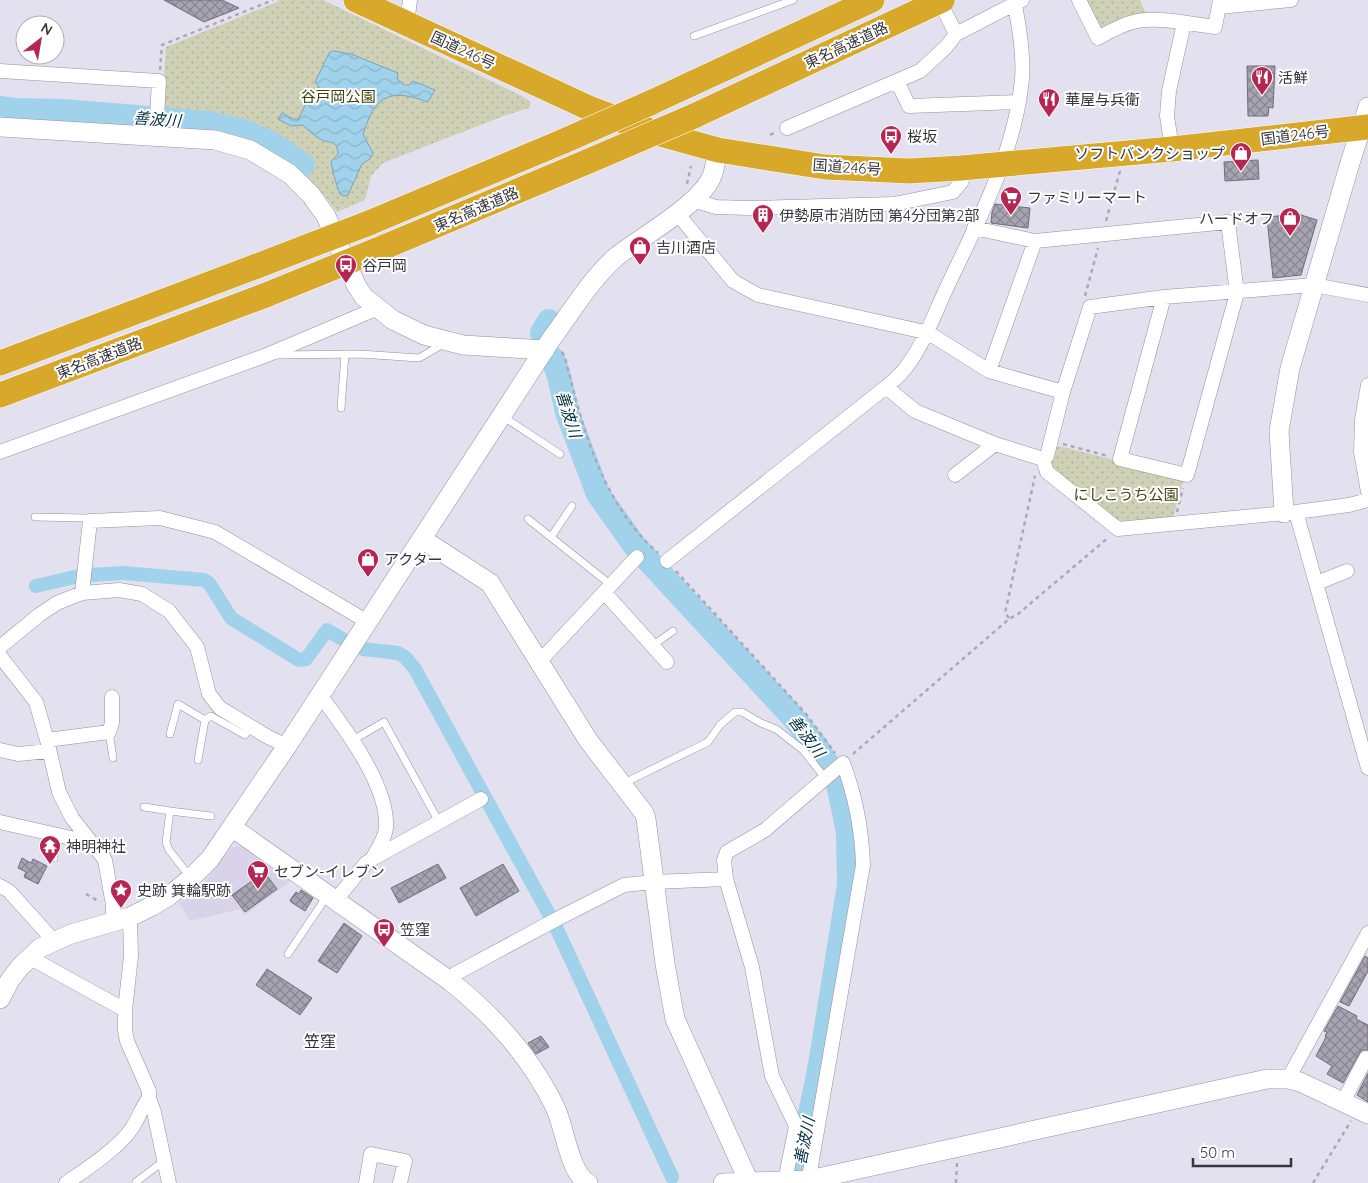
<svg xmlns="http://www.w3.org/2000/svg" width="1368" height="1183" viewBox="0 0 1368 1183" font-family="Quicksand,'Noto Sans JP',sans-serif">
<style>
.built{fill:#d8d3e8}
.park{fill:url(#park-dots)}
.water{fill:url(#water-waves);stroke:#80a3b6}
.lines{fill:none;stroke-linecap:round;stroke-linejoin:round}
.canal{stroke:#a0d2eb;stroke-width:14}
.river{stroke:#a0d2eb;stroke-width:24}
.building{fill:url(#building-cross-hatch);stroke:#716d7b}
.lane-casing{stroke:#94919f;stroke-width:8}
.street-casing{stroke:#94919f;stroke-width:15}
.secondary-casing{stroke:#94919f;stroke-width:20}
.highway-casing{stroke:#fff;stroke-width:26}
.path{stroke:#aba9b5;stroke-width:2.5;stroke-dasharray:4 4;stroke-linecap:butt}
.lane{stroke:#fff;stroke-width:7}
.street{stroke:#fff;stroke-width:14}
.secondary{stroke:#fff;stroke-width:19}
.highway{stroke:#d8a82a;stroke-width:25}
.highway-bridge-casing{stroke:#fff;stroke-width:26;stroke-linecap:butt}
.highway-bridge{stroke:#d8a82a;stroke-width:25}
.labels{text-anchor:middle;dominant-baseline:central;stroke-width:4;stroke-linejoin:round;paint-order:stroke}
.street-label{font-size:15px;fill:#37363c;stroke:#fff}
.poi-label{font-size:15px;fill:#37363c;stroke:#fff;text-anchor:start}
.park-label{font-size:15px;fill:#3e420b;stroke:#fff}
.water-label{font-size:16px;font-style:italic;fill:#022f40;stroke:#fff}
.neighbourhood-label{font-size:16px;fill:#2e2b36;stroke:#fff}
</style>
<defs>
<pattern id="park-dots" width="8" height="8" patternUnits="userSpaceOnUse" patternTransform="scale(1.25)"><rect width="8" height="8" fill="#ced1b5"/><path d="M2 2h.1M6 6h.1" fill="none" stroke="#b2b49d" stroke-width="1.8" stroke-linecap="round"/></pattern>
<pattern id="water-waves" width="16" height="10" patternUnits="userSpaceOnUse" patternTransform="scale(1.25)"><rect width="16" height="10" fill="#a0d2eb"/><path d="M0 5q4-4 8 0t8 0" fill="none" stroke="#8ab5ca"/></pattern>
<pattern id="building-cross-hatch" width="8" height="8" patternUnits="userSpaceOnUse" patternTransform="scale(1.25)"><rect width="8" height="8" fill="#a7a4b2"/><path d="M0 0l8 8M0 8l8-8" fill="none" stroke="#898692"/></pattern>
</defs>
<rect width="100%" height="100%" fill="#e3e0ef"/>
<path class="built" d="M247 846 292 880 245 915 240 909 190 921 179 903 205 881 232 847Z"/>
<path class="park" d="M279 0H323L522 96 531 102 529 108 506 115 383 163 371 176 365 200 337 212C307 170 274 143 223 131 203 126 181 126 161 124L166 47 277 2Z
M1086 0H1140L1147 16 1104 30 1098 27Z
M1059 446 1184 478 1172 521 1118 526 1048 466 1052 452Z"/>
<path class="water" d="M333 51 351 54 398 73 397 79 404 85H409L413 81 435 90 428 102C389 88 376 95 363 134L373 153 370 159 362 164 348 195 344 196 340 194C336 184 333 173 331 162L338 154C337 139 331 144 322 140 315 137 308 129 302 125L291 126 278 119 282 113 291 118 298 120 306 103 312 104 321 97 322 91 315 82 329 53Z"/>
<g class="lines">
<path class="canal" d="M90 575 123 573 204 580 209 583 231 618 299 660 306 659 327 630 344 640
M36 586 79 576
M363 649 398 653 405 657 415 669 550 916
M555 925 672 1177"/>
<path class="river" d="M0 108 14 110 65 111 208 123 243 131 271 143 303 165
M542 333 549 321
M553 359 559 376 567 412 598 494 635 546 791 715 817 747 837 779 848 832 849 885 820 1065 796 1183"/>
</g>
<path class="building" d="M164 0H222L239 8 204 22Z
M1247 66H1275L1273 108 1269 107 1268 116H1248Z
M1258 160 1259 179 1225 181 1224 162Z
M995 204 1030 208 1028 228 991 223 992 212Z
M1298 214 1317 220 1301 275 1273 278 1267 217Z
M22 858 31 863 33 859 47 866 38 884 24 877 26 872 18 868Z
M438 864 446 878 399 903 391 888Z
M503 864 519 891 476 916 460 888Z
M265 873 277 889 245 912 232 895 259 876 260 877Z
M301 890 313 898 305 911 291 902 290 900 296 892 299 894Z
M344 923 362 936 337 973 318 961Z
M1365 956 1368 958V971L1349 1006 1340 1002Z
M267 969 312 998 300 1015 256 985Z
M1338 1006 1357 1016 1356 1019 1368 1025V1050H1362L1359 1054 1343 1083 1327 1074 1332 1066 1316 1056 1326 1037 1325 1036 1327 1032 1324 1031Z
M541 1036 549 1047 536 1054 528 1043Z
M1368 1073V1102L1357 1095Z"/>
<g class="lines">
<g class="lane-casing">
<path id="lane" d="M694 36 793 0
M277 355 360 354 419 358 445 343
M341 408 345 354
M502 416 560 454
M35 517 86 518 90 521
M528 519 611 585
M551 537 572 506
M652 646 673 631
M109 732 113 758
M170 734 178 704 205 720
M353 740 384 722 439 822
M198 760 205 720 211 716 245 735 250 727
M622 784 708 742 720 725 735 712H742L761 723 776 729 803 750 825 778
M144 807 170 811
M54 858 55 834
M191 878 169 850 166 842 170 811 211 816
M288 954 327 896
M136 1182 165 1160"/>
</g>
<g class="street-casing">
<path id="street" d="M939 0 956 34
M1079 0 1098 38C1110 31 1123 24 1137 21 1163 17 1189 24 1215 27L1220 0
M1219 7 1291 0
M407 24 410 0
M0 71 159 81 156 135
M897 81 909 106 1019 102
M787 128 920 71 946 47 956 34 1022 0
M1172 149 1167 116 1169 91 1184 23
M692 200 716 207 749 208 894 204 953 192 962 181 961 168
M677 213 733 281 758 295 925 332 935 337 989 371 1063 392
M974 228 1035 241 1228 222 1237 293 1187 475 1120 459 1164 297
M989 371 1035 241
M1368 385 1362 420 1361 452 1368 492
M886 387 915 411 995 444 1043 459
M0 452 267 355 378 308
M1043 459 1047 456 1063 392 1090 307 1164 297 1314 285 1368 295
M1043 459 1047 472 1118 529 1296 512 1349 505 1368 500
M955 475 995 444
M1296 512 1368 768
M667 561 886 387C893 381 902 374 907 366 925 342 935 312 948 285 979 219 1015 153 1022 79 1024 54 1019 25 1014 0
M1317 583 1347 571
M604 592 667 662
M82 593 90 521 160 518 215 532 368 622
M0 647 39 615 57 603 82 593 119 590 142 594 169 611 197 647 209 694 220 708 268 737 287 746
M0 656 36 702 47 740 59 792 72 818 105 860 113 905V922
M539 662 637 557
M320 695C344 727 389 786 386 828 385 839 377 850 372 859
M47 740 109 732 112 723V697
M0 750 18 754 49 751
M0 822 93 843
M0 886 9 891 54 941
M335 901 366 863 372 859 481 799
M130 917 131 956 125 1010V1030L127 1041 149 1091V1098L154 1112 169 1183
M29 957 125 1010
M450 981 455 974 557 919 624 885 654 882 726 879
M1288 1079 1368 933
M1343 1102 1366 1058
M785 1181 796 1126 772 1076 752 967 726 879 724 860 727 852 765 830 843 763C855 795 862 830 863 865L808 1183
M66 1183C85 1170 120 1147 132 1128 139 1118 141 1108 149 1098
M366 1183 371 1154 405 1161 400 1183"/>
</g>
<g class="secondary-casing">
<path id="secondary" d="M0 127 215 140 250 150 290 174 311 195 326 216 356 285 364 297 393 320 424 335 463 345 545 350
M1284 513 1279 431 1290 368 1350 163 1368 107
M422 539 490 583 588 740 644 813 646 819 665 964 675 1019 749 1182
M233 828 450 981C493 1015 531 1058 555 1107 565 1127 569 1173 588 1183
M0 999 10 980 20 967 40 948 71 934 130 917 152 906 169 896 191 878 210 859 287 746 552 338C572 311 591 279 616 257 641 237 701 204 712 176 715 168 716 159 718 150
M723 1183 809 1180 1267 1079H1288L1300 1082 1368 1114"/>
</g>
<g class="highway-casing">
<path id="highway" d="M356 0 591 109 653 132 718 150 825 167 909 171 961 168 1172 149 1368 127
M650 103 872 0
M694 116 921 10
M369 223 564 141
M382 248 589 161
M0 363 257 266
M0 395 266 295"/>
</g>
<path class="path" d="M160 70 162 45 273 0
M770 135 776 132
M687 184 691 166
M1106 221 1120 171
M1085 296 1098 248
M562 352 565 357C582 427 602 504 658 553
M1063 444 1108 456
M1177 512 1183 488
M676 571 806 714 835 753
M1009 618 1005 613 1035 476
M853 754 1009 619 1018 614 1109 537
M86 894 100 902
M956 1183 957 1162
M1313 1183 1351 1121"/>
<use href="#lane" class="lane"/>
<use href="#street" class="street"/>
<use href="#secondary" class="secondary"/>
<use href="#highway" class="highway"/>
<g class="highway-bridge-casing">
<path id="highway-bridge" d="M921 10 942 0
M564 141 650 103
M589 161 694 116
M257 266 369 223
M266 295 382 248"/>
</g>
<use href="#highway-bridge" class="highway-bridge"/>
</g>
<defs>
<g id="restaurant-pin" transform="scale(1.125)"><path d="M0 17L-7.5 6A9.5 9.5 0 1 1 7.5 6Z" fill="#b62652" stroke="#fff"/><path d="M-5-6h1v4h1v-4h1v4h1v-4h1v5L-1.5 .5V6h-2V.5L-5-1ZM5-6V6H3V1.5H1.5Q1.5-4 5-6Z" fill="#fff"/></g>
<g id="bus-pin" transform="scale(1.125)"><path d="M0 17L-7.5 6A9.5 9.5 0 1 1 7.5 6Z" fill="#b62652" stroke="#fff"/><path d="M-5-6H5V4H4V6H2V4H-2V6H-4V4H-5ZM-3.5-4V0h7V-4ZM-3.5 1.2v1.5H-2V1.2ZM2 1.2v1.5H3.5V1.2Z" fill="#fff"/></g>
<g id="shop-pin" transform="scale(1.125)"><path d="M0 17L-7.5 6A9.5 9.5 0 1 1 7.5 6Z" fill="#b62652" stroke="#fff"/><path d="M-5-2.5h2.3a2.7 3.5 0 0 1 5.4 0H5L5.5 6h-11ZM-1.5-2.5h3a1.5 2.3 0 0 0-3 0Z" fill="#fff"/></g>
<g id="supermarket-pin" transform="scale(1.125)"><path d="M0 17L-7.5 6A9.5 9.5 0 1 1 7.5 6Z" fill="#b62652" stroke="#fff"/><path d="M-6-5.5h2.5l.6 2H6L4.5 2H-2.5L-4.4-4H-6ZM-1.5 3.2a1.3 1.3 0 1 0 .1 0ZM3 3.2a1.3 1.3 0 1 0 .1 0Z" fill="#fff"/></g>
<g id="building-pin" transform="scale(1.125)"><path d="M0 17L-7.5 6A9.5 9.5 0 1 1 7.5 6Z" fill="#b62652" stroke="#fff"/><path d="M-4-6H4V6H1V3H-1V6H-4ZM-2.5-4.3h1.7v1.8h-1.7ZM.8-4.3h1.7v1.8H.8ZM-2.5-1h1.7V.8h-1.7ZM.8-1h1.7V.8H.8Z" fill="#fff"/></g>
<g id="temple-pin" transform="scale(1.125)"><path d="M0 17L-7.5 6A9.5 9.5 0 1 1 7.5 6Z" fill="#b62652" stroke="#fff"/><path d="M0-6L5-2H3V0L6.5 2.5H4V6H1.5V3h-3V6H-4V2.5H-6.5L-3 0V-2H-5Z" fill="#fff"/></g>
<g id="sight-pin" transform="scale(1.125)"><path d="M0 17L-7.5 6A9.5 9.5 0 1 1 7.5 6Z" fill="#b62652" stroke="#fff"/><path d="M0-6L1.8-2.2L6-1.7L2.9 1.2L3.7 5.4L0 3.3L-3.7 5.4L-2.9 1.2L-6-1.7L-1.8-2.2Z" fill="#fff"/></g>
</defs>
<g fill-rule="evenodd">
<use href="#restaurant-pin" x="1262" y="77"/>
<use href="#restaurant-pin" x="1049" y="99"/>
<use href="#bus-pin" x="891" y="136"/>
<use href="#shop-pin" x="1241" y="153"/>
<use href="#supermarket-pin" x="1011" y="197"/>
<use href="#building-pin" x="763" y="215"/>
<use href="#shop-pin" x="1290" y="218"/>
<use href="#shop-pin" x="640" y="247"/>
<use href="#bus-pin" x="346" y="265"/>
<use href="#shop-pin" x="368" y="559"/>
<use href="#temple-pin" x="50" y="846"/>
<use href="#supermarket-pin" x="258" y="871"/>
<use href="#sight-pin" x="121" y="890"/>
<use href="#bus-pin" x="384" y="929"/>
</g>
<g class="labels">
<g class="street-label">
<text transform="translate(846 45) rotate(-25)">東名高速道路</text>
<text transform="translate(463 50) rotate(25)">国道246号</text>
<text transform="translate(1295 135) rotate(-7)">国道246号</text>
<text transform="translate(847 167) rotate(4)">国道246号</text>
<text transform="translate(476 209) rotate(-23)">東名高速道路</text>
<text transform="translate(99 358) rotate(-21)">東名高速道路</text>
</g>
<g class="poi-label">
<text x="1278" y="77">活鮮</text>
<text x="1065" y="99">華屋与兵衛</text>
<text x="907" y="136">桜坂</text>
<text x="1225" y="153" text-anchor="end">ソフトバンクショップ</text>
<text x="1027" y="197">ファミリーマート</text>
<text x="779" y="215">伊勢原市消防団 第4分団第2部</text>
<text x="1274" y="218" text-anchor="end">ハードオフ</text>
<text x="656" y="247">吉川酒店</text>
<text x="362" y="265">谷戸岡</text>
<text x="384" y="559">アクター</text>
<text x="66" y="846">神明神社</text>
<text x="274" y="871">セブン-イレブン</text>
<text x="137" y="890">史跡 箕輪駅跡</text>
<text x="400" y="929">笠窪</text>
</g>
<g class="park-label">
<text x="338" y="96">谷戸岡公園</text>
<text x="1126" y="494">にしこうち公園</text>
</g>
<g class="water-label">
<text transform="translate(157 119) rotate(4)">善波川</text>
<text transform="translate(569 414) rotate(72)">善波川</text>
<text transform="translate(807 736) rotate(53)">善波川</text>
<text transform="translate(804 1141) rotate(-79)">善波川</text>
</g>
<g class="neighbourhood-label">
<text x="320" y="1041">笠窪</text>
</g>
</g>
<g transform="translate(40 40) rotate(31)"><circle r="24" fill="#ffffff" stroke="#afafb1"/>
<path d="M0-4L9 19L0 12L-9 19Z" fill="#b62652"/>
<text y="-8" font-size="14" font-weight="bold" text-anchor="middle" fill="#37363c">N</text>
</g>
<path d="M1193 1158v8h98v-8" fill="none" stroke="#37363c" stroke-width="2.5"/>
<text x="1200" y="1158" font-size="15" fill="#37363c" stroke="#ffffff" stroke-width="4" paint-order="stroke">50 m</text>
</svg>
